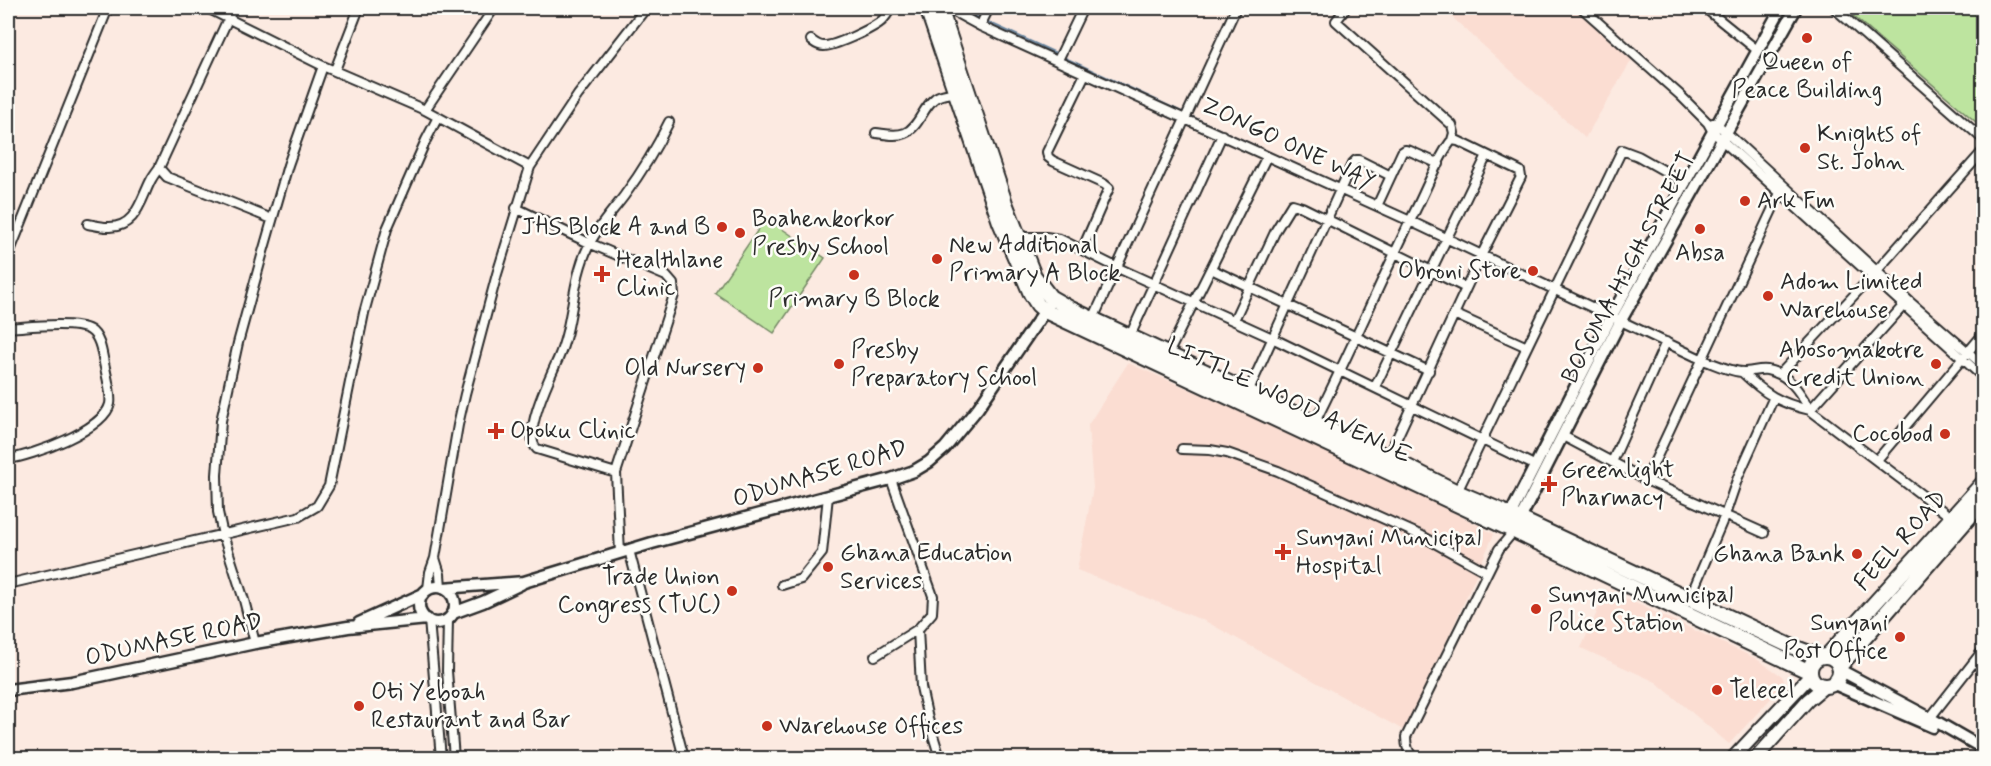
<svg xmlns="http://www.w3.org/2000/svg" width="1991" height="766" viewBox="0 0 1991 766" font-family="Mynerve,sans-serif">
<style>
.built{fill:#fbddd2}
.green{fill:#bde49f;stroke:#748865;stroke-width:1.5}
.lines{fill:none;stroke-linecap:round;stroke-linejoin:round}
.stream{stroke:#6a87a1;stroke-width:2}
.street-casing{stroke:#2b2b2b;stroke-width:12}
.secondary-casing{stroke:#2b2b2b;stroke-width:15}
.primary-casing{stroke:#2b2b2b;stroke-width:16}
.highway-casing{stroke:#2b2b2b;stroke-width:18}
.street{stroke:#fdfcf7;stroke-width:8}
.secondary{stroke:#fdfcf7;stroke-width:10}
.primary{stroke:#fdfcf7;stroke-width:12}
.highway{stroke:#fdfcf7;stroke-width:14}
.poi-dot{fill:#c8321e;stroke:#fdfcf7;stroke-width:2}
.labels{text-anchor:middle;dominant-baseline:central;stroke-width:5;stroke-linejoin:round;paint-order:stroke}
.poi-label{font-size:24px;fill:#2b2b2b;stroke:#fdfcf7;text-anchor:start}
.street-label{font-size:24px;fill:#2b2b2b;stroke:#fdfcf7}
</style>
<rect width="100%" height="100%" fill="#fceae1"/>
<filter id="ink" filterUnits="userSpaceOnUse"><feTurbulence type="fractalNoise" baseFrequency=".0167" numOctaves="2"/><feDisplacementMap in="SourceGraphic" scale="12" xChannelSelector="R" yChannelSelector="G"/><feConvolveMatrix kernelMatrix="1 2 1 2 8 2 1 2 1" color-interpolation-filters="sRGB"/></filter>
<g filter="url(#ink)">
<path class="built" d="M1442 8H1577L1633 58 1585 138Z
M1128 363 1286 431 1447 509 1494 534 1449 636 1403 730 1207 622 1077 570 1093 488 1088 425Z
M1607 590 1755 658 1782 676 1785 683 1729 744 1656 682 1581 648Z"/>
<path class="green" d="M1844 8H1983V128Z
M766 218 825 258 774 333 715 293Z"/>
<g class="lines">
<path class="stream" d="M957 8 1058 54
M1063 57 1368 198
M1493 256 1534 276"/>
<g class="street-casing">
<path id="street" d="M207 8 323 66 425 110 530 167
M233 8 159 168 167 177 272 219
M947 8 980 26 1410 221 1703 360C1715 364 1731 372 1743 372 1751 372 1759 369 1767 370 1789 374 1800 392 1810 410L1952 518
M1346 8 1336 21 1452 125 1454 133 1452 140
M1582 8 1680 95 1708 123 1713 132 1984 378
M1705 8 1757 50
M1834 8 1984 140
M980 26 989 8
M811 40C815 43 818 46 824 46 835 46 869 30 879 23 885 19 887 14 891 8
M1058 60 1083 8
M335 70 359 8
M425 110 494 8
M1713 123 1717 124 1910 302 1984 366
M876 133C885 134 896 137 905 133 918 128 923 108 933 100 938 94 948 94 956 92
M1377 206 1402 152 1405 150 1410 151 1439 164
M516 208 589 243 666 276 673 284 674 295 616 473 620 553
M88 224C94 225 101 227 107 227 136 229 141 199 151 180 153 176 156 172 159 168
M1019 237H1046L1060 239 1118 268 1272 338 1536 466
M1082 250 1109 188 1104 184 1053 161 1048 157 1047 152 1085 74
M8 256 108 8
M1211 269 1429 371
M1454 314 1527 347
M1093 319 1236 8
M1234 320 1276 230 1292 204 1302 207 1466 288
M8 328C27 327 74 321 90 330 100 336 102 353 104 363 106 373 112 395 110 404 104 430 32 456 8 459
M1130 336 1222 135
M1168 354 1267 156
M1742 372C1765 394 1779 403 1810 410L1904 305
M1780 374 1872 276 1984 150
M1375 387 1487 155
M1248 392 1352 164 1356 160H1359L1391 176
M1314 424C1350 353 1381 280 1416 209 1426 190 1439 155 1452 140L1458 141 1520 171 1521 177 1481 256 1388 457
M1563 436 1646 480 1780 193
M1182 449 1210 450 1227 453 1278 471 1422 536 1487 572
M1877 460 1984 333
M1612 462 1666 342
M616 473 537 449C521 435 550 377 558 359 574 323 571 281 589 245 597 228 612 212 624 196 641 173 656 149 669 122
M1646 480 1764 533
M1457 492 1622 150 1638 156 1686 183
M629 550 684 758
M435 558 440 574 441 587
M8 584 298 517 317 506 329 486 364 313 387 229 426 140 438 117
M782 585 801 579 822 553 828 496
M428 589 430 572 435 558 458 425 465 394 497 274 530 167 578 95 646 8
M1688 602 1725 515 1738 477 1773 399
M448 619 447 671 454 758
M429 620 441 758
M918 629 921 687 928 719 940 758
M255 643 244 600 223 535 218 512 217 475 221 421 238 343 263 252 288 165 323 66
M875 656 918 629 932 613 933 596 891 479
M1930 718 1984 649
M1414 758C1408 753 1406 745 1406 737L1492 563 1499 549 1514 531"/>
</g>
<g class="secondary-casing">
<path id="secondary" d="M1507 521 1611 317 1781 8
M1517 525 1620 322 1796 8
M419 605a18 18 0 1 1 36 0a18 18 0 1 1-36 0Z
M443 588 524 582 652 543 891 479 914 471 929 462 945 448 978 408 1048 306
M453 613 483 602 521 584
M359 623 423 594
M1840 670 1930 718 1984 749
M1832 683 1933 727
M8 690 72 682 255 643 348 627 427 619"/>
</g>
<g class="primary-casing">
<path id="primary" d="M1733 758 1811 675
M1756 758 1808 700 1826 685"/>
</g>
<g class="highway-casing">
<path id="highway" d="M927 8 1000 222 1031 294 1038 305 1045 311 1514 531 1810 672
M940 8 1005 203 1034 276 1050 297 1071 309 1388 457 1457 492 1520 519 1788 645 1820 657
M1827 656 1984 482
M1810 671a15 15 0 1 1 30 0a15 15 0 1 1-30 0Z
M1839 667 1984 500"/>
</g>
<use href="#street" class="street"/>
<use href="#secondary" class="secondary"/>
<use href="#primary" class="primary"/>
<use href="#highway" class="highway"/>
</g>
</g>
<g class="poi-dot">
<circle cx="1807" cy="38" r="6"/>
<circle cx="1805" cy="148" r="6"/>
<circle cx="1745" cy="201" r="6"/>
<circle cx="722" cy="227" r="6"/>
<circle cx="1700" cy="229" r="6"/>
<circle cx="740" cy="233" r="6"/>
<circle cx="937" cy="259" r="6"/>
<circle cx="1533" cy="271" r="6"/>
<path d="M599 265h6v6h6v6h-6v6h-6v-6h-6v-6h6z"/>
<circle cx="854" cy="275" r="6"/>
<circle cx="1768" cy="296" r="6"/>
<circle cx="839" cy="364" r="6"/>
<circle cx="1936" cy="364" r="6"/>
<circle cx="758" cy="368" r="6"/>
<path d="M493 422h6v6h6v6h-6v6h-6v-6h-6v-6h6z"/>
<circle cx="1945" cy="434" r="6"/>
<path d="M1546 475h6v6h6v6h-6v6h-6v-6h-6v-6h6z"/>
<path d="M1280 543h6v6h6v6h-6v6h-6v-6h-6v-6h6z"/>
<circle cx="1857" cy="554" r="6"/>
<circle cx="828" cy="567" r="6"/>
<circle cx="732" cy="591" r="6"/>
<circle cx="1536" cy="609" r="6"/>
<circle cx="1900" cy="637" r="6"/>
<circle cx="1717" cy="690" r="6"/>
<circle cx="359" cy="706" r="6"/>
<circle cx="767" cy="726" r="6"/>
</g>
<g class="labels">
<g class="poi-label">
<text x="1807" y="62" text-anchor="middle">Queen of<tspan x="1807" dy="28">Peace Building</tspan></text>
<text x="1817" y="134">Knights of<tspan x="1817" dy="28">St. John</tspan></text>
<text x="1757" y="201">Ark Fm</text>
<text x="752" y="219">Boahenkorkor<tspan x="752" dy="28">Presby School</tspan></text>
<text x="710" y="227" text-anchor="end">JHS Block A and B</text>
<text x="949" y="245">New Additional<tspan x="949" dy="28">Primary A Block</tspan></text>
<text x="1700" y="253" text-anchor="middle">Absa</text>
<text x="616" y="260">Healthlane<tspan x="616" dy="28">Clinic</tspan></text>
<text x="1521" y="271" text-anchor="end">Obroni Store</text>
<text x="1780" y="282">Adom Limited<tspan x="1780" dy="28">Warehouse</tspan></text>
<text x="854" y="299" text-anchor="middle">Primary B Block</text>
<text x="851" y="350">Presby<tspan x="851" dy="28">Preparatory School</tspan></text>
<text x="1924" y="350" text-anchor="end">Abosomakotre<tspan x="1924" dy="28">Credit Union</tspan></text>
<text x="746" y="368" text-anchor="end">Old Nursery</text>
<text x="510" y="431">Opoku Clinic</text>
<text x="1933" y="434" text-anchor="end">Cocobod</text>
<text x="1561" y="470">Greenlight<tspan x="1561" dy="28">Pharmacy</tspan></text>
<text x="1296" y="538">Sunyani Municipal<tspan x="1296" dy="28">Hospital</tspan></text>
<text x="840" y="553">Ghana Education<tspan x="840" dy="28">Services</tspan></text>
<text x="1845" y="554" text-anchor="end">Ghana Bank</text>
<text x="720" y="577" text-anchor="end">Trade Union<tspan x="720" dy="28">Congress (TUC)</tspan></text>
<text x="1548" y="595">Sunyani Municipal<tspan x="1548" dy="28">Police Station</tspan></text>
<text x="1888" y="623" text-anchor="end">Sunyani<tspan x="1888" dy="28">Post Office</tspan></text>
<text x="1729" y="690">Telecel</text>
<text x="371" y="692">Oti Yeboah<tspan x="371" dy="28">Restaurant and Bar</tspan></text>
<text x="779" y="726">Warehouse Offices</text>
</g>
<g class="street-label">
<text transform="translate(1288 144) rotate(25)">ZONGO ONE WAY</text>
<text transform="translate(1629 268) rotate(-62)">BOSOMA HIGH STREET</text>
<text transform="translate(1289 401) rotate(25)">LITTLE WOOD AVENUE</text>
<text transform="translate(820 474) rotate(-17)">ODUMASE ROAD</text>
<text transform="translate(1901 541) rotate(-48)">FEEL ROAD</text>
<text transform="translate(174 640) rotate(-12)">ODUMASE ROAD</text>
</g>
</g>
<rect width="1991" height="766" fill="none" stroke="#fdfcf7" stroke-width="30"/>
<rect x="15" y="15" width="1961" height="736" fill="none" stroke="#2b2b2b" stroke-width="2" filter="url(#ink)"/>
</svg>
